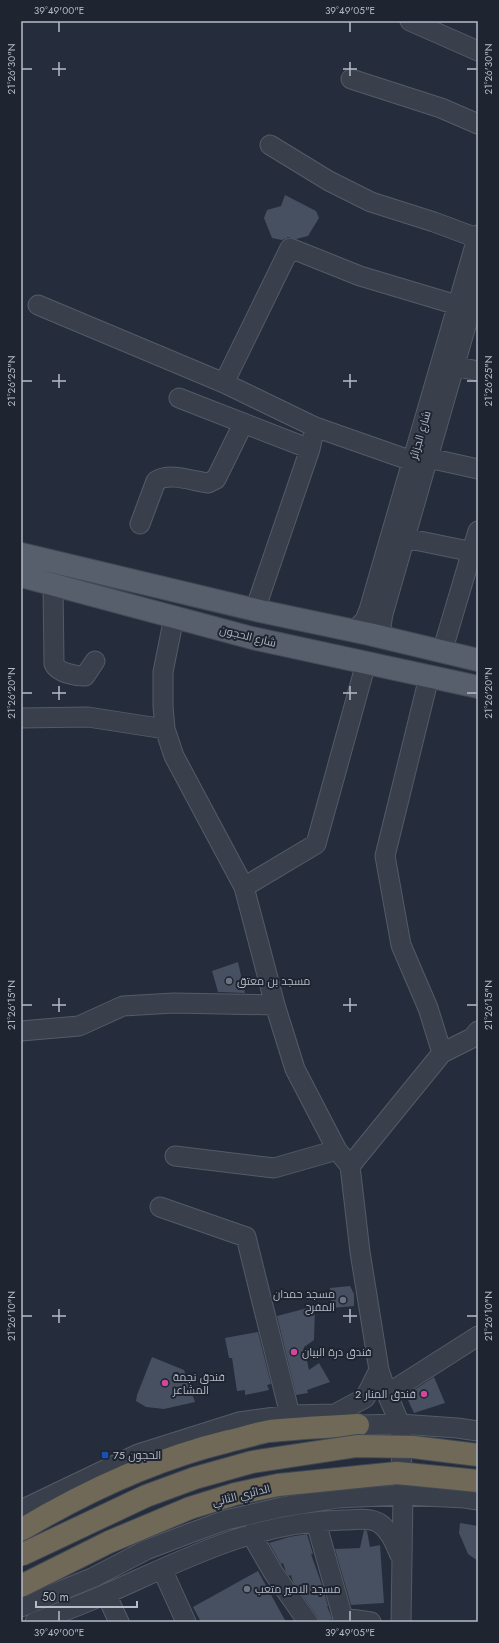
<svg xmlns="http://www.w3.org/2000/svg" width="499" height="1643" viewBox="0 0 499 1643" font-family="Jost,Cairo,sans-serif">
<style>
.building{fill:#475060}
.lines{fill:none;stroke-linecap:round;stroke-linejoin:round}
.minor-casing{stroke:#545b67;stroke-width:21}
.major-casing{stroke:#424955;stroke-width:24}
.highway-casing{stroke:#414854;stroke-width:24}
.minor{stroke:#39404c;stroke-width:19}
.major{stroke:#575e6c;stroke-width:22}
.highway{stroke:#716957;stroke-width:22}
.highway-bridge-casing{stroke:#414854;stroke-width:24;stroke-linecap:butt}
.highway-bridge{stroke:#716957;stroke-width:22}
.ticks{fill:none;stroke:#b5bbc7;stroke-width:1.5}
.worship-dot{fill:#6b7280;stroke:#1e2531;stroke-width:1.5}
.hotel-dot{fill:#d1479c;stroke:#1e2531;stroke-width:1.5}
.transit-dot{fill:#1a4fb4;stroke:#1e2531;stroke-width:1.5}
.labels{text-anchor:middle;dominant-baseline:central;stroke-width:4;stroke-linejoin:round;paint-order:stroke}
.street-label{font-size:11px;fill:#b5bbc7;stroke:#1e2531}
.poi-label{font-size:11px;fill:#b5bbc7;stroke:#1e2531;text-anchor:start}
.neatline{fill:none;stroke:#b5bbc7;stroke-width:1.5}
.ticks-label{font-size:10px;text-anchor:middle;fill:#b5bbc7}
</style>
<rect width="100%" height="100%" fill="#252d3c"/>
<path class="building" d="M285 195 316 211 319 218 308 236 296 239 288 237 282 240 272 238 264 218 267 210 281 206Z
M238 962 245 993 218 992 212 971Z
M350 1286 354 1294V1306L332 1308 330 1288Z
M315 1306 314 1340 304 1347 309 1370 319 1363 330 1382 307 1390 308 1393 296 1395 277 1316Z
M258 1332 271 1384 267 1385 269 1390 245 1395V1390L237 1391 232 1358H229L225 1338Z
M152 1357 184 1370 195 1402 164 1409 146 1407 136 1401 137 1395Z
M434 1377 445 1403 414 1413 408 1400 410 1399 408 1394Z
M460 1523 478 1526V1561L468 1554 459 1533Z
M364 1530 367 1531 370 1547 380 1545 384 1603 351 1605 335 1549 360 1548Z
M307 1534 313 1554H311L322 1585 328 1606H327L332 1618 331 1620 326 1622H319L317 1616 293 1582 291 1575 289 1576 286 1572 283 1563 281 1564 269 1543 289 1537Z
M258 1571 286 1622H201L193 1607Z"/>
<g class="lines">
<g class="minor-casing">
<path id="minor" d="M410 21 478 51
M351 79 441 108 478 124
M270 145 329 181 371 202 434 222 477 238
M38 305 224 383 315 427 412 461
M454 366 478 371
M224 383 290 248 360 276 457 305
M179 398 310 449
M415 455 478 469
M140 524 156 481C170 472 192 481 208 483L216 479 243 424
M405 538 478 553
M53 584 54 664C58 673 76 676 85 676L95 661
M255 610 310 449 315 427
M174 617 163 672V706L165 729 174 756 244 887 275 1005 295 1069 337 1150 350 1166 360 1252 379 1370 387 1394 400 1424 403 1495 401 1622
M354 631 365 620 369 610 478 235
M384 638 381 626 383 614 478 284
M442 652 478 531
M21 718 88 717 165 729
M244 887 316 844 366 663
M21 1031 79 1026 123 1006 174 1003 275 1005
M442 1053 472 1038 478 1031
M175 1156 274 1168 337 1150
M350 1166 442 1053 428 1008 401 945 385 856 429 677
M160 1207 246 1237 290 1415
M387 1394 478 1336
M345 1419 358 1425 400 1424 457 1428 478 1431
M21 1510 138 1454 239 1422 290 1415 335 1414 365 1398 379 1370
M316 1522 343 1618 342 1622
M251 1534 273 1572 308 1622
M162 1569 186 1622
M106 1594 119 1622
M21 1607 92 1578 146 1550 193 1532 226 1520 282 1507 338 1498 403 1495 465 1498 478 1500
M343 1618 371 1622
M35 1622C59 1613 84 1604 108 1593 187 1558 254 1522 343 1520 353 1520 369 1517 379 1523 390 1530 395 1544 400 1555"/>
</g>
<g class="major-casing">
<path id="major" d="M21 554 260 611 369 634 478 660
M21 576 252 638 478 687"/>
</g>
<g class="highway-casing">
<path id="highway" d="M21 1530C86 1491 155 1459 229 1441 243 1438 257 1433 270 1431 299 1428 329 1427 358 1425"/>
</g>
<use href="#minor" class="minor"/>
<use href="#major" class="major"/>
<use href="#highway" class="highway"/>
<g class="highway-bridge-casing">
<path id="highway-bridge" d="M21 1555 146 1496 195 1478 252 1462 357 1446 413 1447 478 1455
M21 1586 109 1542 190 1508 235 1494 278 1485 397 1473 478 1481"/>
</g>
<use href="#highway-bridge" class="highway-bridge"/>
</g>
<path class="ticks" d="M59 22V32M350 22V32M59 62V76M350 62V76M22 69H32M52 69H66M343 69H357M467 69H477M59 374V388M350 374V388M22 381H32M52 381H66M343 381H357M467 381H477M59 686V700M350 686V700M22 693H32M52 693H66M343 693H357M467 693H477M59 998V1012M350 998V1012M22 1005H32M52 1005H66M343 1005H357M467 1005H477M59 1309V1323M350 1309V1323M22 1316H32M52 1316H66M343 1316H357M467 1316H477M59 1611V1621M350 1611V1621"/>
<g class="worship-dot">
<circle cx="229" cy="981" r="4"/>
<circle cx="343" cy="1300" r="4"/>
<circle cx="247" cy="1589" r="4"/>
</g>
<g class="hotel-dot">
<circle cx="294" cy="1352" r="4"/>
<circle cx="165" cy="1383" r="4"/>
<circle cx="424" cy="1394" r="4"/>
</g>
<rect class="transit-dot" x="101" y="1451" width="8" height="8" rx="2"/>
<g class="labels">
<g class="street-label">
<text transform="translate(420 435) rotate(-74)">شارع الجزائر</text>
<text transform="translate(248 636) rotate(14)">شارع الحجون</text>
<text transform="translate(241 1495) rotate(-14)">الدائري الثاني</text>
</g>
<g class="poi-label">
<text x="237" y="981">مسجد بن معتق</text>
<text x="335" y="1294" text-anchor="end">مسجد حمدان<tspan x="335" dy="13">المفرح</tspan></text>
<text x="302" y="1352">فندق درة البيان</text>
<text x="173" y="1377">فندق نجمة<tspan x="173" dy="13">المشاعر</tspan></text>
<text x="416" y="1394" text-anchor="end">فندق المنار 2</text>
<text x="113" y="1455">الحجون 75</text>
<text x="255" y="1589">مسجد الامير متعب</text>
</g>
</g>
<rect width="499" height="1643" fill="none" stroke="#1e2531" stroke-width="44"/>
<path d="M36 1601v6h101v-6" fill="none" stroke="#b5bbc7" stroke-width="2"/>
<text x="42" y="1601" font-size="12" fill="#b5bbc7" stroke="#1e2531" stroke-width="3" paint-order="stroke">50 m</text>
<rect x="22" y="22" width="455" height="1599" class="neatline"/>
<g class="ticks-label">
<text x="59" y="14">39°49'00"E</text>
<text x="350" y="14">39°49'05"E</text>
<text transform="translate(11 69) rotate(-90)" y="4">21°26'30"N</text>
<text transform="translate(488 69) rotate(-90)" y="4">21°26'30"N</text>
<text transform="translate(11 381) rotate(-90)" y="4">21°26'25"N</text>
<text transform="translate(488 381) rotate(-90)" y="4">21°26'25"N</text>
<text transform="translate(11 693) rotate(-90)" y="4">21°26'20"N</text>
<text transform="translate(488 693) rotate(-90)" y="4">21°26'20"N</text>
<text transform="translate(11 1005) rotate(-90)" y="4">21°26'15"N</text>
<text transform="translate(488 1005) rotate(-90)" y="4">21°26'15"N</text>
<text transform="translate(11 1316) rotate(-90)" y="4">21°26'10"N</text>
<text transform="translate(488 1316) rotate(-90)" y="4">21°26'10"N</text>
<text x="59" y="1636">39°49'00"E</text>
<text x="350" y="1636">39°49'05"E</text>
</g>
</svg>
